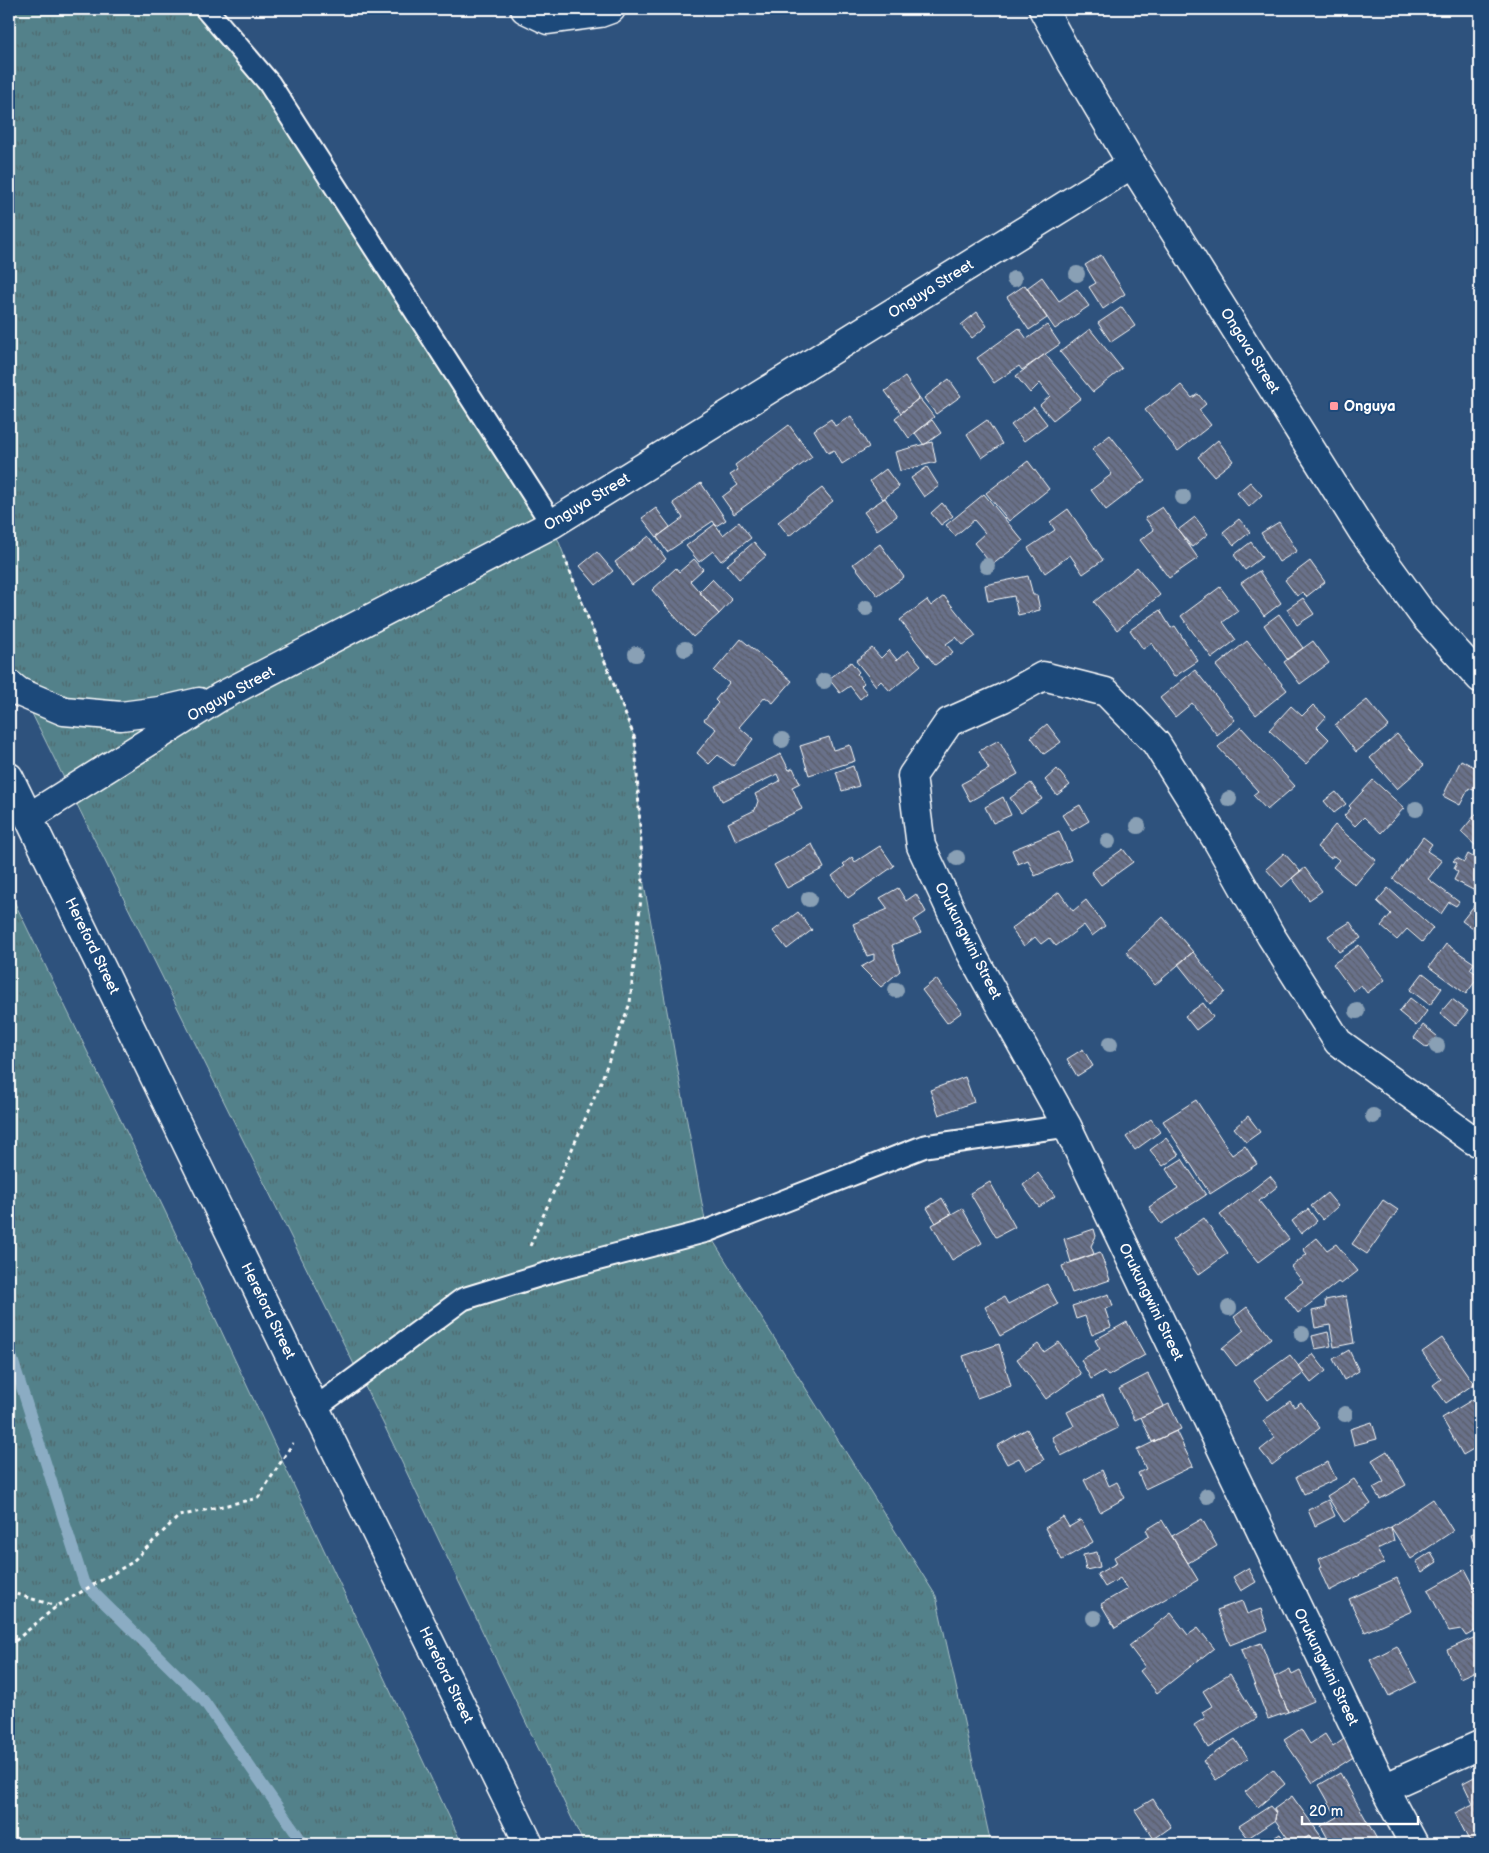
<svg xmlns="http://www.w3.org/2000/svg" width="1489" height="1853" viewBox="0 0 1489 1853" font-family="'Balsamiq Sans',sans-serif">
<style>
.grass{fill:url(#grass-tufts);stroke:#a8c0c4}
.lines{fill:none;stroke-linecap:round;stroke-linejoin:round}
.stream{stroke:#8bacc3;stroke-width:11}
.building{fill:url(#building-back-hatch);stroke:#fff}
.service-casing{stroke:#fff;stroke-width:25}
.minor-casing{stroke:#fff;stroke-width:31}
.tertiary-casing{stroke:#fff;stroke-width:31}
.secondary-casing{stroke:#fff;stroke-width:31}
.path{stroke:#fff;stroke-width:3;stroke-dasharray:4 4;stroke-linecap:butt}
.service{stroke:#1f4a7a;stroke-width:21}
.minor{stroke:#1f4a7a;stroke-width:28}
.tertiary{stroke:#1f4a7a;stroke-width:28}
.secondary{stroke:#1f4a7a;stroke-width:28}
.tree{fill:#89a0b5}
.poi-dot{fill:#ff9aa2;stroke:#1f4a7a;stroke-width:2}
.labels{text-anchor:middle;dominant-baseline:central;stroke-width:4;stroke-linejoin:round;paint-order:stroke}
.street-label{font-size:15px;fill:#fff;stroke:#1f4a7a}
.poi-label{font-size:15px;font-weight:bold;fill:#fff;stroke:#1f4a7a;text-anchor:start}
</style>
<defs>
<pattern id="grass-tufts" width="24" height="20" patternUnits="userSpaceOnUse" patternTransform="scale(1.25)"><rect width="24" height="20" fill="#52818a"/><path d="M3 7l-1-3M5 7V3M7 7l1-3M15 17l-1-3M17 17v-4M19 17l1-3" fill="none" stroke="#4f696e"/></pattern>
<pattern id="building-back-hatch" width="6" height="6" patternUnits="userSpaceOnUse" patternTransform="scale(1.25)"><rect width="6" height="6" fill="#69718a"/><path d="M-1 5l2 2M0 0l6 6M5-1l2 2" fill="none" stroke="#595d68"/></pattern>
</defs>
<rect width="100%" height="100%" fill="#2e527d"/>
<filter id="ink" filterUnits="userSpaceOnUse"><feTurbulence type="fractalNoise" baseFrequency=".02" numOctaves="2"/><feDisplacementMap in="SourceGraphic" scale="10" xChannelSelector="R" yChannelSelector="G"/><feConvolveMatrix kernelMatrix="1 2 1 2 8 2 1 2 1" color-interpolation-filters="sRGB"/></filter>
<g filter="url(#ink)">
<path class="grass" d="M9 9H206L269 83 552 524 635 739 643 879 707 1231 936 1596 991 1844H584L384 1425 9 667Z
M9 891 165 1211 462 1844H9Z"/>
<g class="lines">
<path class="stream" d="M9 1348 84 1583 204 1701 304 1844"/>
</g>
<path class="building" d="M1101 255 1125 294 1103 309 1089 287 1096 283 1085 265Z
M1042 277 1059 301 1077 289 1089 306 1055 329 1027 288Z
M1025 285 1047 318 1029 330 1007 297Z
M1122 307 1135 326 1111 342 1098 323Z
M977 312 987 326 972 338 961 325Z
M1047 325 1060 344 1022 370 1019 366 994 383 977 358 1019 328 1027 339Z
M1090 329 1122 369 1093 392 1060 352Z
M1045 354 1081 398 1053 420 1040 405 1050 396 1040 383 1030 393 1016 376Z
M905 377 919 398 901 413 885 391Z
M949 379 961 396 936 414 924 398Z
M1181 385 1192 398 1198 394 1206 404 1199 410 1211 425 1178 451 1145 410 1163 396H1168Z
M919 398 934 417 909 438 895 418Z
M1034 407 1047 424 1024 441 1011 425Z
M851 416 869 447 842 464 834 450 828 453 814 430 831 419 835 426Z
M932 420 941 433 924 445 915 433Z
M987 420 1002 444 982 458 967 434Z
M789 425 812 457 734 514 722 497 738 485 730 475 738 470 735 465Z
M1110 435 1145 480 1106 510 1091 490 1112 474 1092 449Z
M1218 440 1233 461 1214 476 1198 457Z
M932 442 936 462 900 471 895 452Z
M1028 461 1049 489 1009 521 986 493Z
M927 467 939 486 924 497 911 478Z
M886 469 899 487 883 499 870 481Z
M1250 482 1262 495 1249 507 1237 493Z
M701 483 726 520 716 526 713 521 667 552 657 537 683 518 673 503Z
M822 488 833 501 789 536 778 522Z
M984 494 1023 541 992 565 974 543 985 533 974 520 955 536 946 525Z
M885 498 897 516 877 530 864 512Z
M942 503 953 516 941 525 931 513Z
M1162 507 1198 558 1169 578 1140 540 1154 530 1145 518Z
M656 508 670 527 657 537 642 518Z
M1068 509 1103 560 1083 574 1070 555 1045 573 1028 548 1055 530 1050 522Z
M1195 517 1208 534 1192 547 1178 530Z
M1239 519 1250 532 1234 545 1223 532Z
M739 522 751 538 721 561 713 551 699 562 686 546 715 524 723 535Z
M1279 522 1297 551 1279 562 1261 533Z
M649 536 666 559 632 585 615 562Z
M754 542 766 556 739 579 727 565Z
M1251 542 1262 557 1245 570 1234 555Z
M880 544 904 577 878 596 853 564Z
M597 552 613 571 596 585 580 566Z
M694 559 703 569 690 581 719 614 693 637 652 590 676 568 679 572Z
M1310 561 1325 582 1306 597 1303 592 1297 596 1285 580Z
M1137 567 1160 595 1117 630 1094 602Z
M1259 571 1281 603 1264 616 1241 583Z
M1028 576 1033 595H1037L1040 610 1018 615 1014 596 988 601 985 585Z
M712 579 732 600 719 614 699 592Z
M1220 587 1238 611 1223 622 1236 640 1212 658 1181 616Z
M944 596 976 636 963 645 956 637 946 644 953 652 935 665 900 620 927 600 931 606Z
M1303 598 1314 614 1297 625 1287 609Z
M1160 610 1171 628 1175 626 1198 661 1174 677 1152 643 1143 649 1130 630Z
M1279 614 1303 648 1287 659 1264 625Z
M741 639 792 681 773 703 765 697 739 727 753 739 733 766 718 755 709 764 697 753 716 729 704 720 718 703 715 700 729 683 714 671Z
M1247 641 1287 690 1256 715 1216 666Z
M1313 641 1329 663 1300 684 1284 662Z
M872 648 881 658 889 650 897 660 908 650 921 665 890 691 881 681 876 686 856 661Z
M851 662 859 672 857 674 864 683 861 686 867 693 860 699 850 686 840 693 829 679Z
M1195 670 1235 720 1217 735 1192 703 1175 717 1160 698Z
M1367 700 1389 726 1356 752 1335 725Z
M1313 705 1326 717 1317 727 1329 739 1306 764 1269 730 1291 706 1302 716Z
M1047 724 1061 742 1044 754 1031 737Z
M1241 727 1295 786 1267 810 1253 795 1258 791 1218 747Z
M1397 734 1424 765 1397 789 1370 758Z
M829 737 833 750 850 745 855 761 809 775 800 746Z
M999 740 1018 774 970 801 961 784 989 769 979 751Z
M781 754 789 770 793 768 800 783 792 787 802 809 736 841 728 823 755 810 758 801 755 794 780 781 777 774 722 801 715 786Z
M1461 760 1480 770V793L1469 788 1460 805 1443 796Z
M853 766 859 786 842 791 836 772Z
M1057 769 1070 785 1057 795 1045 780Z
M1373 780 1404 808 1381 833 1364 817 1355 826 1344 816 1351 808 1349 806Z
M1031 783 1042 799 1021 813 1010 798Z
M1336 792 1346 804 1334 813 1324 801Z
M1003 797 1011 815 993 823 985 807Z
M1080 805 1089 821 1072 831 1062 815Z
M1480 809V845L1478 848 1461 832Z
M1335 825 1376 860 1355 885 1333 867 1339 860 1334 856 1330 858 1317 847Z
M1059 831 1071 860 1035 876 1028 860 1018 864 1012 850Z
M1423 837 1432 844 1427 851 1442 861 1428 879 1459 902 1456 906 1449 902 1441 914 1393 879Z
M812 844 824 868 787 888 774 865Z
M880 846 894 866 848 898 832 876 845 866 843 864 852 857 855 862Z
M1123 849 1133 862 1101 885 1091 872Z
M1284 853 1300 871 1282 887 1266 869Z
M1468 854 1480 861V878L1473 890 1454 880 1458 872 1454 869 1457 863 1453 861 1457 858 1464 862Z
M1305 868 1322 891 1309 900 1292 878Z
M898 888 906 901 916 894 926 912 914 920 921 933 892 945 900 971 881 987 861 967 874 960V954L867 956 853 924 888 909 880 898Z
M1388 888 1433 928 1422 942 1407 929 1397 940 1381 926 1391 914 1377 901Z
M1059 892 1073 911 1086 900 1105 926 1092 936 1084 925 1056 946 1049 938 1041 944 1035 937 1024 946 1011 929Z
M1476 903 1480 906V934L1462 921Z
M798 912 812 930 787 949 773 931Z
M1163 917 1193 952 1155 985 1126 952Z
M1350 922 1361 938 1339 952 1328 936Z
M1446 944 1474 963 1470 969 1479 976 1466 994 1429 967Z
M1359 945 1385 980 1367 993 1361 985 1353 991 1333 964Z
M1193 952 1225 992 1210 1004 1178 964Z
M1423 973 1442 988 1430 1005 1410 990Z
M936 979 962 1012 947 1023 922 990Z
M1410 998 1427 1011 1416 1026 1399 1012Z
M1452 999 1468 1011 1455 1026 1440 1013Z
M1203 1003 1213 1017 1196 1030 1185 1016Z
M1423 1025 1437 1036 1427 1048 1414 1038Z
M1083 1049 1093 1066 1077 1076 1067 1059Z
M965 1077 974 1102 939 1115 930 1090Z
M1196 1100 1232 1155 1245 1146 1257 1164 1210 1194 1163 1121Z
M1248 1116 1260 1132 1246 1142 1234 1128Z
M1151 1119 1160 1132 1135 1150 1126 1137Z
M1166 1138 1179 1155 1163 1166 1150 1150Z
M1182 1159 1206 1195 1161 1224 1149 1207 1178 1188 1166 1169Z
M1038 1173 1055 1196 1039 1207 1023 1185Z
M1270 1176 1278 1186 1259 1201 1289 1239 1258 1262 1220 1215Z
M990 1182 1015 1227 996 1237 970 1193Z
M1327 1193 1338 1206 1323 1220 1311 1206Z
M942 1198 951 1214 936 1223 927 1208Z
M1383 1200 1398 1210 1367 1254 1352 1244Z
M962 1208 982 1243 952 1260 932 1225Z
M1308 1209 1317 1221 1301 1234 1292 1221Z
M1204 1218 1228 1253 1198 1275 1172 1240Z
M1094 1229 1096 1236 1091 1246 1094 1254 1071 1262 1064 1239Z
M1317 1238 1327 1250 1336 1244 1358 1271 1341 1284 1338 1282 1298 1313 1285 1296 1303 1282 1291 1267 1307 1254 1303 1249Z
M1100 1252 1110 1280 1072 1293 1062 1266Z
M1047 1284 1058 1304 1000 1336 985 1307 1004 1297 1008 1304Z
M1109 1294 1113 1306 1105 1309 1111 1327 1092 1335 1085 1316 1076 1319 1072 1306Z
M1346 1296 1354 1343 1334 1347 1330 1325 1315 1328 1312 1311 1326 1308 1325 1300Z
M1247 1307 1271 1338 1236 1366 1222 1348 1244 1330 1234 1317Z
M1127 1322 1145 1355 1108 1376 1104 1371 1091 1379 1081 1360 1100 1349 1095 1340Z
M1328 1332 1331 1346 1315 1349 1312 1336Z
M1442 1338 1474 1384 1446 1403 1433 1385 1441 1379 1422 1352Z
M1059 1342 1081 1374 1046 1399 1017 1359 1038 1344 1044 1352Z
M999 1344 1011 1386 977 1398 963 1356Z
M1349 1350 1359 1371 1344 1380 1333 1359Z
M1313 1354 1326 1371 1311 1383 1298 1366Z
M1290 1355 1304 1373 1268 1400 1254 1381Z
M1148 1374 1164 1406 1135 1420 1119 1389Z
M1103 1395 1118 1428 1061 1456 1052 1437 1074 1426 1067 1412Z
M1480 1395V1445L1463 1455 1442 1418Z
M1290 1401 1294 1407 1301 1402 1320 1428 1272 1465 1260 1450 1275 1438 1263 1421Z
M1169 1404 1181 1429 1152 1442 1141 1417Z
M1372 1422 1377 1439 1354 1445 1350 1429Z
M1027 1429 1044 1460 1026 1470 1019 1458 1007 1464 997 1446Z
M1176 1431 1193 1466 1145 1489 1138 1473 1146 1469 1137 1450Z
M1387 1451 1406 1485 1380 1499 1373 1488 1384 1482 1372 1460Z
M1328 1462 1336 1479 1304 1494 1296 1477Z
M1102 1470 1109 1486 1117 1482 1125 1498 1100 1512 1084 1480Z
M1354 1479 1371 1504 1344 1522 1327 1496Z
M1433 1499 1453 1531 1411 1559 1391 1527Z
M1328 1500 1335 1516 1315 1526 1308 1510Z
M1063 1517 1069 1527 1081 1520 1093 1542 1062 1560 1045 1528Z
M1202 1519 1217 1546 1188 1563 1172 1536Z
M1162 1520 1198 1580 1115 1628 1101 1604 1127 1589 1120 1578 1105 1587 1097 1574 1117 1563 1114 1557 1149 1536 1146 1530Z
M1391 1527 1394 1541 1377 1549 1384 1563 1329 1591 1319 1568 1322 1567 1319 1559Z
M1480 1530V1559L1471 1534Z
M1097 1552 1100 1567 1086 1570 1083 1555Z
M1431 1552 1437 1562 1422 1572 1416 1562Z
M1248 1568 1256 1582 1241 1591 1233 1577Z
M1465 1569 1480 1597V1628L1466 1636 1461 1629 1449 1631 1428 1590Z
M1397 1578 1412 1611 1365 1632 1349 1599Z
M1242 1601 1247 1614 1261 1609 1268 1630 1230 1645 1217 1610Z
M1171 1613 1188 1635 1198 1628 1214 1648 1157 1693 1140 1671 1145 1667 1129 1646Z
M1480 1635V1669L1460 1678 1447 1650Z
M1261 1643 1288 1712 1268 1719 1241 1650Z
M1397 1646 1416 1682 1389 1696 1370 1660Z
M1290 1669 1292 1675 1300 1671 1314 1701 1288 1712 1274 1677Z
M1230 1674 1257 1718 1208 1748 1194 1725 1205 1718 1202 1712 1212 1706 1203 1691Z
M1301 1729 1310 1744 1325 1734 1333 1747 1344 1739 1355 1756 1313 1783 1284 1740Z
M1235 1739 1248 1758 1216 1780 1203 1761Z
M1273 1769 1285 1784 1258 1807 1245 1792Z
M1340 1773 1378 1841 1372 1844H1331L1321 1826 1337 1817 1319 1785Z
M1480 1774V1844H1471L1455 1813 1473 1804 1463 1783Z
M1292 1796 1323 1839 1316 1844 1309 1836 1297 1844H1292L1275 1820 1276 1813 1274 1809Z
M1153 1799 1171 1827 1154 1839 1135 1810Z
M1270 1806 1276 1813 1275 1820 1248 1838 1239 1826Z
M1280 1834 1287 1844H1264Z
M1309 1836 1315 1844H1297Z"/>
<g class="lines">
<g class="service-casing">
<path id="service" d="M206 9 269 83 552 524
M315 1408 463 1299 561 1269 707 1231 925 1146 1067 1126"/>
</g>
<g class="minor-casing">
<path id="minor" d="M525 9 548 20 600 13 611 9
M9 684 19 692 64 711 121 716 160 711 199 702
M29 817 220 697 552 524 1132 164
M1384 1788 1480 1745
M1414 1844 1384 1788 1067 1126 970 951 921 846 912 776 949 722 1003 698 1043 676 1106 692 1156 743 1218 842 1271 936 1338 1042 1473 1140 1480 1143"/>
</g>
<g class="tertiary-casing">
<path id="tertiary" d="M1043 9 1071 61 1132 164 1363 532 1424 616 1480 678"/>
</g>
<g class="secondary-casing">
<path id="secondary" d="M9 777 315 1408 529 1844"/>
</g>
<path class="path" d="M530 1246 599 1087 630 1003 643 879 635 739 564 556
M9 1592 56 1606
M9 1646 57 1606 131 1563 179 1516 258 1498 293 1443"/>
<use href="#service" class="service"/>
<use href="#minor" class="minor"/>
<use href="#tertiary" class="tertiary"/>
<use href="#secondary" class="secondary"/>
</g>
<g class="tree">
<circle cx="1077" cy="274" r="8"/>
<circle cx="1014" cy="279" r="8"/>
<circle cx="1183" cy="497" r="8"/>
<circle cx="987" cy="566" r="8"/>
<circle cx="866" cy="608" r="8"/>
<circle cx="685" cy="649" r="8"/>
<circle cx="636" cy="654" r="8"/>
<circle cx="824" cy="681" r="8"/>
<circle cx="782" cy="740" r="8"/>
<circle cx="1229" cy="799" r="8"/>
<circle cx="1416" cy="809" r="8"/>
<circle cx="1138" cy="826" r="8"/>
<circle cx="1108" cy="841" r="8"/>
<circle cx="957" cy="858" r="8"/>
<circle cx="809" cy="899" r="8"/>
<circle cx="896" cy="990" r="8"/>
<circle cx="1357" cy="1011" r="8"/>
<circle cx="1110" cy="1044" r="8"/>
<circle cx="1437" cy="1046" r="8"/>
<circle cx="1373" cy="1116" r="8"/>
<circle cx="1229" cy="1308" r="8"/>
<circle cx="1302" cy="1334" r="8"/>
<circle cx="1345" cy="1414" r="8"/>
<circle cx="1207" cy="1496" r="8"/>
<circle cx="1094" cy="1618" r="8"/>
</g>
</g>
<rect class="poi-dot" x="1329" y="401" width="10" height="10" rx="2.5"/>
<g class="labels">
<g class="street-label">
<text transform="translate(931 289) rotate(-32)">Onguya Street</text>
<text transform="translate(1250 351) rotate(58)">Ongava Street</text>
<text transform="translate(587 502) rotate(-31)">Onguya Street</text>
<text transform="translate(231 694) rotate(-29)">Onguya Street</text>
<text transform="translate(968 941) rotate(63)">Orukungwini Street</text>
<text transform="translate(92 946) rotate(64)">Hereford Street</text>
<text transform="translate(1151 1302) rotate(64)">Orukungwini Street</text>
<text transform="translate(268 1311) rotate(64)">Hereford Street</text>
<text transform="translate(1326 1667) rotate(64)">Orukungwini Street</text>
<text transform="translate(446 1675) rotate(64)">Hereford Street</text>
</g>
<g class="poi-label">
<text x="1344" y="406">Onguya</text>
</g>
</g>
<rect width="1489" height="1853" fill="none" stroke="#1f4a7a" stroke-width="30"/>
<rect x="15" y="15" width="1459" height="1823" fill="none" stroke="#fff" stroke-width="2" filter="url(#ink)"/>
<path d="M1302 1816v8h116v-8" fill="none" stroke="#ffffff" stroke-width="2.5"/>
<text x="1309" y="1816" font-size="15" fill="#ffffff" stroke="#1f4a7a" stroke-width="4" paint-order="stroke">20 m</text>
</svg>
